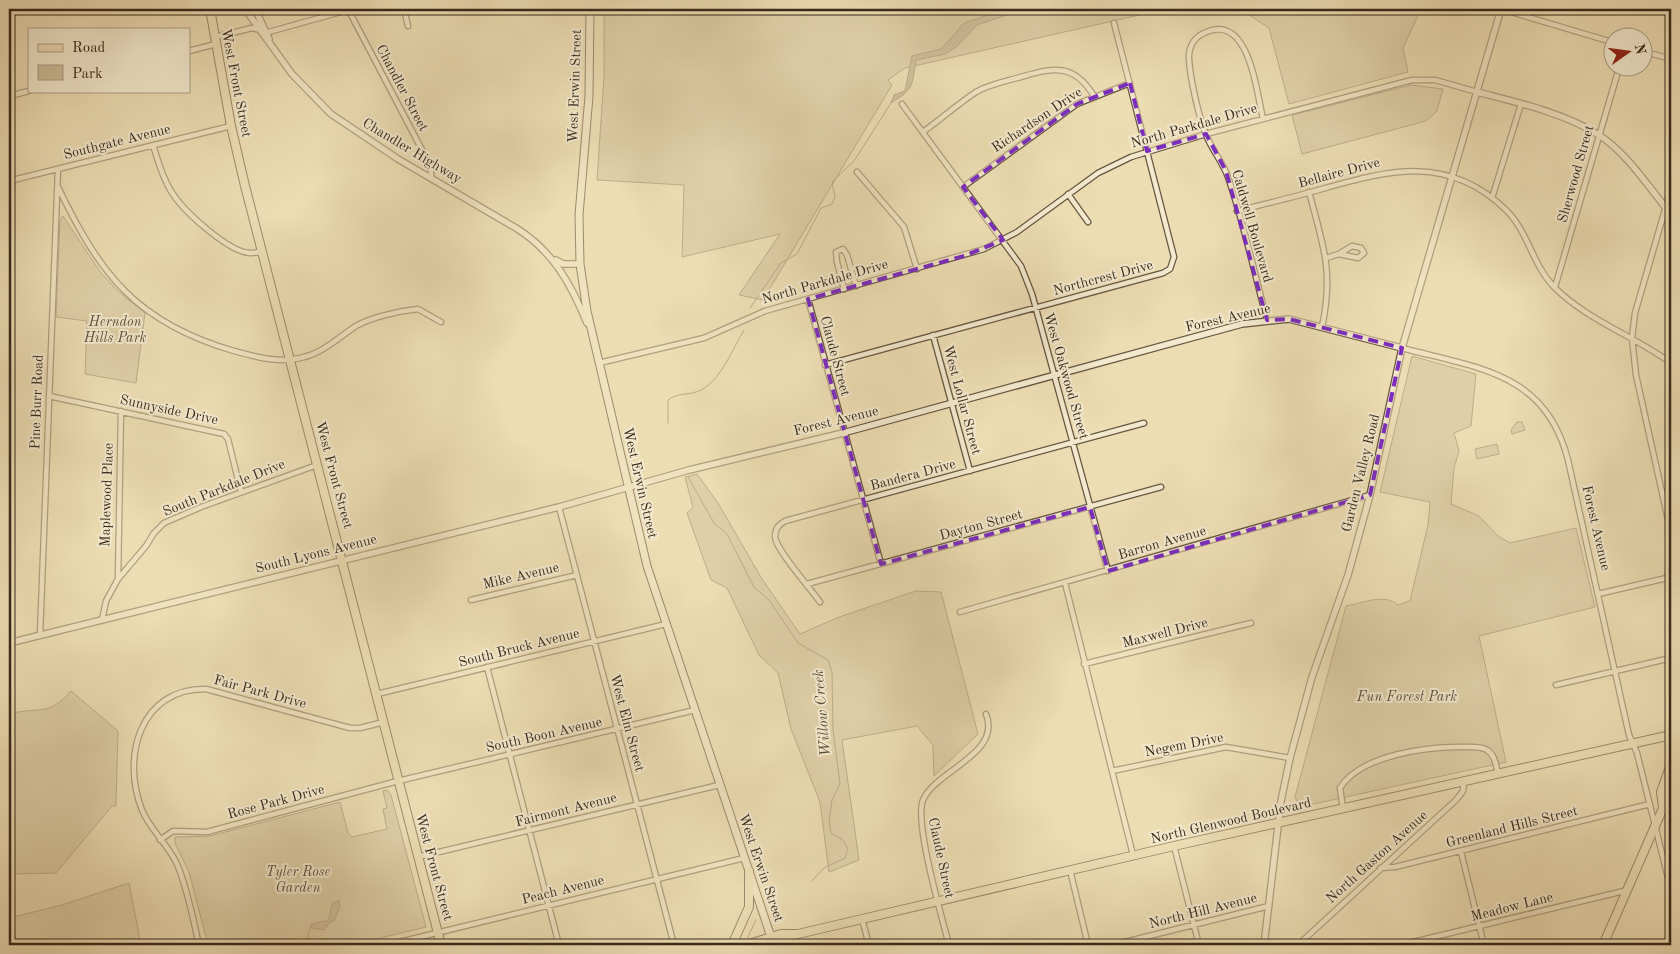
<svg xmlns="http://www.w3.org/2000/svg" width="1680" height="954" viewBox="0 0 1680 954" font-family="'Old Standard TT',serif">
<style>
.green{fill:#cebe99;stroke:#84745a}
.water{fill:#b0a07f;stroke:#807057}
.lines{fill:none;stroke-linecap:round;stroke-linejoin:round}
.stream{stroke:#807057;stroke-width:1}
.minor-casing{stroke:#665641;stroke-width:7}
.tertiary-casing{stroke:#665641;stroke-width:8}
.secondary-casing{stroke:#39291b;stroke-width:9}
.primary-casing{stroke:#39291b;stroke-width:10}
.minor{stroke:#f3e9ce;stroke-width:4.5}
.tertiary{stroke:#f3e9ce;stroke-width:5.5}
.secondary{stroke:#f3e9ce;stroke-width:7}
.primary{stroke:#edddb3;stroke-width:8}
.rail-casing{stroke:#39291b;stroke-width:3}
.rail{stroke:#f3e9ce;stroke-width:1;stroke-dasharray:4;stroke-linecap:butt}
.marked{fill:none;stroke:#7b2cbf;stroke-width:4;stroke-dasharray:10 6;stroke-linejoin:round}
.labels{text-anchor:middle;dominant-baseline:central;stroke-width:4;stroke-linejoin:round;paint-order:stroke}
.street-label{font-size:14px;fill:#39291b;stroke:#f3e9ce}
.park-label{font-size:14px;font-style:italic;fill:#5e4e3a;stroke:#f3e9ce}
.water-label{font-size:15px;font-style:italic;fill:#5d4d39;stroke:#f3e9ce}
</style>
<rect width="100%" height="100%" fill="#edddb3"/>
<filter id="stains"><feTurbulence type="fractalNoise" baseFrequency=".004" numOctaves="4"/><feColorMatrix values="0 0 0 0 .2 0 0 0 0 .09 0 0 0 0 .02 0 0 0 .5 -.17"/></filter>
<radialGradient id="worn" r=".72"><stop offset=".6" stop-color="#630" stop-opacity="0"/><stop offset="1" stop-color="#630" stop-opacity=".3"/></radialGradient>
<path class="green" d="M604 9H1166L905 68 888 80 892 85 763 300 739 295 780 234 682 257 684 185 597 180 604 76Z
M1240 9H1421L1403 48 1408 72 1289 104 1269 28Z
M1411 85 1443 89 1437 111 1426 121 1302 154 1292 115Z
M63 216 101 273 119 292 145 313 136 383 85 374 87 321 56 317 60 220Z
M1412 356 1476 374 1471 426 1454 433 1459 451 1454 468 1451 504 1479 516 1498 536 1510 543 1576 528 1595 607 1479 636 1506 762 1300 807 1295 797 1346 606C1363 603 1384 593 1398 605L1410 601 1428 525 1430 502 1380 492Z
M1517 422H1522L1525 430 1512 434 1511 430Z
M1497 444 1499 454 1477 459 1475 449Z
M697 474 718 503 762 579 800 634 839 617 916 591 941 592 978 734 934 776 933 745 917 726 842 740 859 860 829 872 820 802 791 729 778 673 759 655 727 588 711 580 687 513 693 507 685 477Z
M71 691 118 731 116 806H112L56 873 9 874V714C37 706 48 718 71 691Z
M387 790 391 795 426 927 352 945H208L189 872 175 843V837L210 836 340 802 348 833 352 837 387 829 383 809 387 808 383 791Z
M129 883 141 945H21L9 930V918L62 905Z"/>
<path class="water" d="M1006 9H1025L977 25 956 47 945 54 916 60C912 86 914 89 891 103L894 95 905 91 912 56 941 49 964 23Z
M339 900 340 907 334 921 329 923 324 930 312 928 310 925C331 917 327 928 332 904Z"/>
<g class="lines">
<path class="stream" d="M750 308 781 263 797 254 821 208 832 204 835 197 832 182 854 161 891 103
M668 423V400C678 392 689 396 701 390 721 380 733 348 744 330
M688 477 714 523 727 534 754 587 769 600 798 643 828 660 832 672 833 730 840 784 832 800 829 821 831 833 843 840 848 849 845 858 824 868 812 881
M746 941 756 920
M308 945V935L311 927"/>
<g class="minor-casing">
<path id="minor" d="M348 9 431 167V178
M404 9 408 26
M1501 9 1612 42
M265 33 348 10
M215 37 252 28 261 30
M189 51 216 44
M1642 51 1671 59
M9 96 29 91
M902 104 1021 266 1032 294 1108 571
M1263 119C1256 90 1249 9 1202 34 1193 39 1188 49 1189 59 1190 78 1199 119 1207 137 1213 151 1223 163 1228 177 1244 223 1254 272 1267 320
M923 132C941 119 958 104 976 92 988 85 1003 82 1017 78 1050 69 1072 60 1094 96
M153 145C158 161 162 177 171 191 182 210 229 253 251 253 255 253 259 252 263 251
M857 172 904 227 917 269
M9 181 231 126
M58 187C100 275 137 323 234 351 256 357 281 364 304 357 324 352 339 337 356 326 372 317 399 311 418 309L441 322
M963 187 1077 104 1130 83
M1671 189 1635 313 1632 338 1636 375 1671 533
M1309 192C1323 245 1334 271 1322 327
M1068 194 1088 222
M1492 198 1521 104
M1237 211C1265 204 1294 197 1322 189 1389 170 1449 154 1506 210 1528 231 1532 264 1554 287 1587 320 1634 336 1671 363
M1326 258 1339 254 1358 258 1364 253 1361 248 1352 246 1339 254
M1555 287 1619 68
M844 289 837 262 836 252 843 249 847 255 856 286
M808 299 881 564
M933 335 970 471
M1402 348C1477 368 1546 372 1568 460L1629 735 1637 753 1671 890
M599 363 704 338 765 311 984 249 1017 232 1098 173 1131 157 1206 134 1412 80H1435L1477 92
M825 365 1163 273 1170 269 1174 257 1114 23
M49 396 224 434 228 439 241 492
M559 507 674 945
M118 579 121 411
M1065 583 1133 855
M807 584 1161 487
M1598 594 1671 577
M471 600 577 575
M820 602C811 589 776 550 775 537 775 528 779 525 785 521L1144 423
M960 612 1370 495
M102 620 106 601 118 579 146 546 154 533 164 523 201 507 317 465
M40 635 58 169
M1084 664 1251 623
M487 667 559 945
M1556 685 1671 658
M377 694 666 624
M1112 771 1226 747 1290 758
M1343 809 1340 788C1360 755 1429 746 1464 747 1471 747 1481 746 1487 750 1495 755 1496 765 1498 774
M160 840 173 831 207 832 398 781 695 710
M1174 846 1199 945
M1461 852 1484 945
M418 857 719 785
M1380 868 1395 867 1650 804
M1070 870 1088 945
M862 919 869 945
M199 945C193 919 188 890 177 864 168 844 150 830 142 810 121 757 140 688 206 689L350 728H360L384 722
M387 945 744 858
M949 945C942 917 914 823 923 800 936 770 1002 754 986 714
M1113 945 1269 906
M1298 945 1456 800 1463 791 1464 781
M1401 945 1628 890"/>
</g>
<g class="tertiary-casing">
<path id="tertiary" d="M245 9 292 74 331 114 398 159 516 228C553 251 571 284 587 323
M255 9 269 39
M1477 92C1515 102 1565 113 1599 135 1628 154 1649 188 1671 214
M556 260 563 264H580
M9 643 559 507 689 470 843 433 1242 324 1289 319 1402 348
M1264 945 1281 801 1290 758 1312 677 1348 575 1370 495 1402 348 1501 9"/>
</g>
<g class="secondary-casing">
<path id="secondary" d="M590 9 589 96 579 215 580 264 587 311 647 566 773 943"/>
</g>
<g class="primary-casing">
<path id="primary" d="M210 9 231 126 245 186 441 945
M1663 808 1671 800
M732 945 749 907V871
M746 945 781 934H798L1174 846 1671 735
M772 945 794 936
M1603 945 1663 808 1661 792 1671 764"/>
</g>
<use href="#minor" class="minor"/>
<use href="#tertiary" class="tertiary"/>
<use href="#secondary" class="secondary"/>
<use href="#primary" class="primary"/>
<g class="rail-casing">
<path id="rail" d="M9 935 16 945"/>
</g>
<use href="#rail" class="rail"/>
</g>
<path d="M0 0H1680V954H0ZM1130 83 1147 151 1206 134 1226 171 1267 320 1289 319 1402 348 1370 495 1108 571 1090 507 881 564 808 299 964 256 1003 240 963 187 1077 104Z" fill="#edddb3" fill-opacity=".55" fill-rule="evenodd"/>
<path class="marked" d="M1130 83 1147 151 1206 134 1226 171 1267 320 1289 319 1402 348 1370 495 1108 571 1090 507 881 564 808 299 964 256 1003 240 963 187 1077 104Z"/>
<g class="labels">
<g class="street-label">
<text transform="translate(236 83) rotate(79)">West Front Street</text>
<text transform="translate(575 86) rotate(-88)">West Erwin Street</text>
<text transform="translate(402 88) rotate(62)">Chandler Street</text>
<text transform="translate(1037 120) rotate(-34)">Richardson Drive</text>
<text transform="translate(1194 126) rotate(-16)">North Parkdale Drive</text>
<text transform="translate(117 142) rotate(-14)">Southgate Avenue</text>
<text transform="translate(412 151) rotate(31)">Chandler Highway</text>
<text transform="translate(1339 173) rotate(-15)">Bellaire Drive</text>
<text transform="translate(1576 174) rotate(-74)">Sherwood Street</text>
<text transform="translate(1252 226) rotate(74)">Caldwell Boulevard</text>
<text transform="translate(1103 278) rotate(-15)">Northcrest Drive</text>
<text transform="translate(825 282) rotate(-16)">North Parkdale Drive</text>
<text transform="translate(1228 318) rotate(-13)">Forest Avenue</text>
<text transform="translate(835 356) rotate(75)">Claude Street</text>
<text transform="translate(1066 376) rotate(74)">West Oakwood Street</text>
<text transform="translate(962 400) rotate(75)">West Lollar Street</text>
<text transform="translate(37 402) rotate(-88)">Pine Burr Road</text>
<text transform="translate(169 410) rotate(12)">Sunnyside Drive</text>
<text transform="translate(836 421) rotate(-14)">Forest Avenue</text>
<text transform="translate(1361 473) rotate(-76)">Garden Valley Road</text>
<text transform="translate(334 475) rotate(75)">West Front Street</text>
<text transform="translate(913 475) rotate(-15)">Bandera Drive</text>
<text transform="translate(640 483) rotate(77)">West Erwin Street</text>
<text transform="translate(224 488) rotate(-22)">South Parkdale Drive</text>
<text transform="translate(107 495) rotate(-88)">Maplewood Place</text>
<text transform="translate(981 525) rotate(-15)">Dayton Street</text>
<text transform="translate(1596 528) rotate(77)">Forest Avenue</text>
<text transform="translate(1162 543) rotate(-16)">Barron Avenue</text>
<text transform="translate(316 554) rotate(-14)">South Lyons Avenue</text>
<text transform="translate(521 576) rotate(-13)">Mike Avenue</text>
<text transform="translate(1165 633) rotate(-14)">Maxwell Drive</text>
<text transform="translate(519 648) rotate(-14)">South Bruck Avenue</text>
<text transform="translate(260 692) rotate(15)">Fair Park Drive</text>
<text transform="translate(627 723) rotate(75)">West Elm Street</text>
<text transform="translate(544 735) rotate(-13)">South Boon Avenue</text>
<text transform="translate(1184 745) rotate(-11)">Negem Drive</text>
<text transform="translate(276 802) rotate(-15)">Rose Park Drive</text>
<text transform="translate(566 810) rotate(-14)">Fairmont Avenue</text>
<text transform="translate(1231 821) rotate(-13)">North Glenwood Boulevard</text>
<text transform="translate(1512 827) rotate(-14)">Greenland Hills Street</text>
<text transform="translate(1377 857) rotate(-42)">North Gaston Avenue</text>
<text transform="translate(941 858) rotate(78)">Claude Street</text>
<text transform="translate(434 867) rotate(75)">West Front Street</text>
<text transform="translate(761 868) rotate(71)">West Erwin Street</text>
<text transform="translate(563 890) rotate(-14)">Peach Avenue</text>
<text transform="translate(1512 907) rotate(-14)">Meadow Lane</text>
<text transform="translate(1203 911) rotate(-14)">North Hill Avenue</text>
</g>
<g class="park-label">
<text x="115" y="322">Herndon<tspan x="115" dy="16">Hills Park</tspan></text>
<text x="1407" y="697">Fun Forest Park</text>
<text x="298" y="872">Tyler Rose<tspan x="298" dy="16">Garden</tspan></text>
</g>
<g class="water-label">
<text transform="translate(823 713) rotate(-95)">Willow Creek</text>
</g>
</g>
<rect width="1680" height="954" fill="none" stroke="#edddb3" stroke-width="30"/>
<rect x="10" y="10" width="1660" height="934" fill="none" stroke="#39291b" stroke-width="2.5"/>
<rect x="15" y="15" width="1650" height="924" fill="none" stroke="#39291b"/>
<rect x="28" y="28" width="162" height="65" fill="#f3e9ce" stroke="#a99c86"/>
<rect x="38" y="44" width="25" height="8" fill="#edddb3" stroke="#a99c86"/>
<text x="72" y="52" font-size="15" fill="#39291b">Road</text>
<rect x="38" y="65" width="25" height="15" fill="#cebe99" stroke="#a99c86"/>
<text x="72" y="78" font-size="15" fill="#39291b">Park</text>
<g transform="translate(1628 52) rotate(76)"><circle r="24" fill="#f3e9ce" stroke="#a99c86"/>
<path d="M0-4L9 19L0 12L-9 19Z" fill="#8f2418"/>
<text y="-8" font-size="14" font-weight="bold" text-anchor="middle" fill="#39291b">N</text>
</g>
<rect width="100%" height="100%" filter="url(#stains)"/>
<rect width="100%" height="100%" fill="url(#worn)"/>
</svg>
